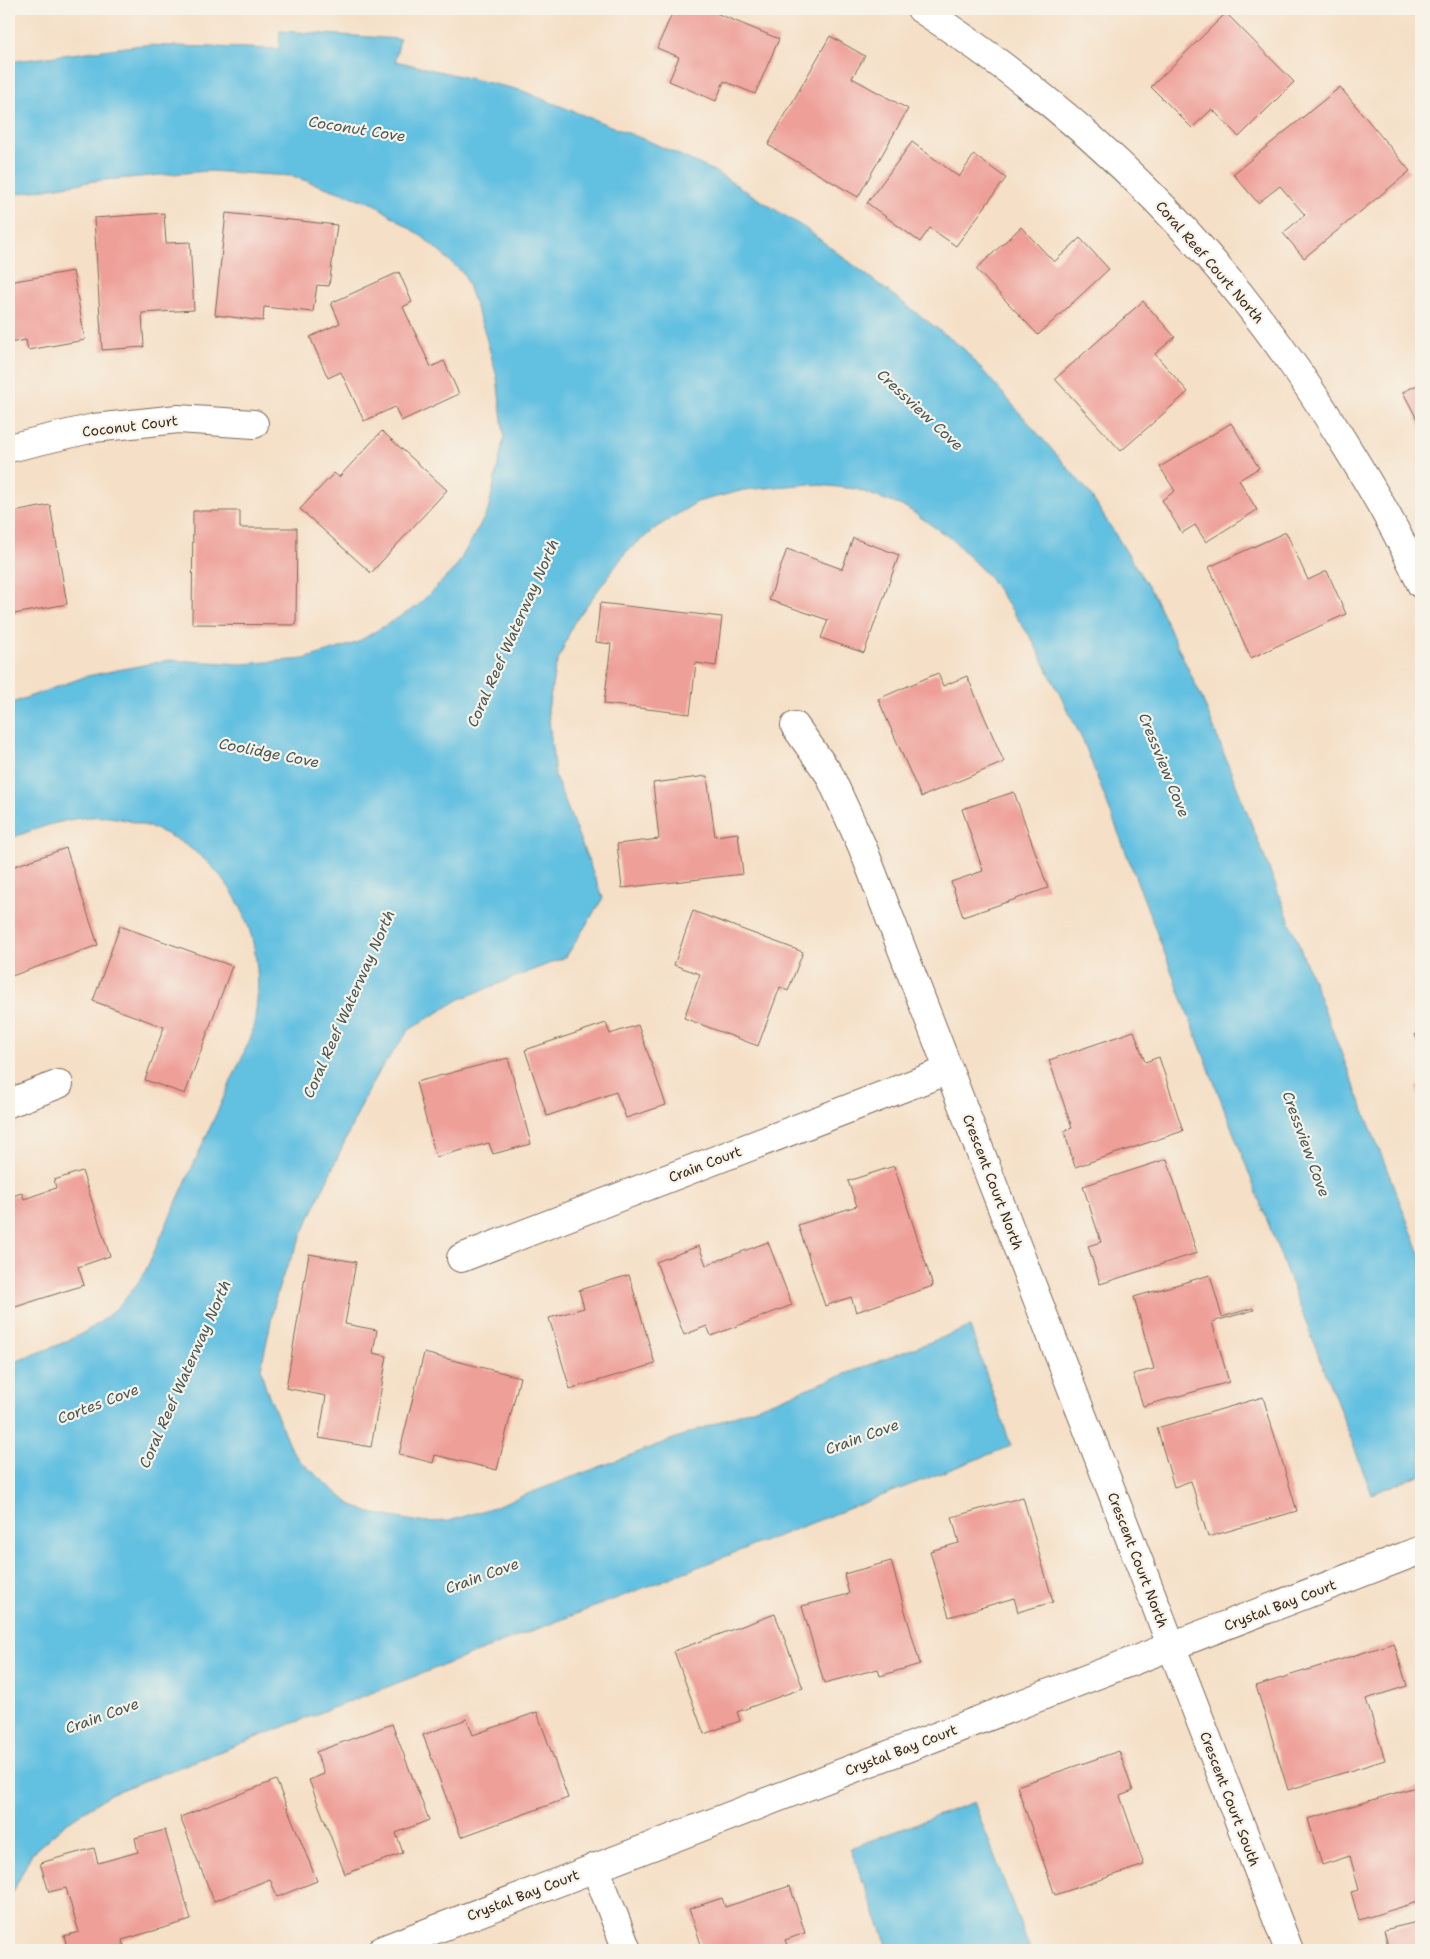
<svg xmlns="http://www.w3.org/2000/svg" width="1430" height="1959" viewBox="0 0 1430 1959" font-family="'Shantell Sans',sans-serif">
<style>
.water{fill:#62c0e1;stroke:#4e7580}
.building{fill:#ee9f98}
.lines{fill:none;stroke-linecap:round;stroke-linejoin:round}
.street-casing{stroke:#7c6959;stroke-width:30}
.street{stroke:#fff;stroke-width:28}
.labels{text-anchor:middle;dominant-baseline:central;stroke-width:4.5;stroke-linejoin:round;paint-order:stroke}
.street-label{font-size:14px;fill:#3b2a1e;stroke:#f7f3e8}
.water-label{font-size:15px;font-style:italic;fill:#475758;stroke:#f7f3e8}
</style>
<rect width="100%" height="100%" fill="#f7f3e8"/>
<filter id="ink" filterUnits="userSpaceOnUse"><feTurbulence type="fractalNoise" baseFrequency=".02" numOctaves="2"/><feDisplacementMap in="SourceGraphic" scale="10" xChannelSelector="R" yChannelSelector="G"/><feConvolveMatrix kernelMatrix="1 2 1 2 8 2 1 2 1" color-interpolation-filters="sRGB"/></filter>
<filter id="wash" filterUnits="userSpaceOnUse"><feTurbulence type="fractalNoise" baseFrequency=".0096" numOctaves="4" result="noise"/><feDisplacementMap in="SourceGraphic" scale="20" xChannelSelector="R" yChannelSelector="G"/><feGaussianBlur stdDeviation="1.12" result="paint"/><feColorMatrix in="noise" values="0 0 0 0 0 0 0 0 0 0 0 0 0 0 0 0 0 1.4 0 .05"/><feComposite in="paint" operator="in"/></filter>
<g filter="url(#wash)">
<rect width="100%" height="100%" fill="#f5dfc6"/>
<path class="water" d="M280 31 400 39 395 61 520 90 653 143 714 171 806 229 964 349 1088 491 1153 594 1202 698 1421 1256V1474L1372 1494 1084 743 1033 641 989 577 953 540 907 508 856 489 810 484 744 490 697 502 657 527 626 552 573 624 555 668 548 710 555 776 603 898 566 957 460 999 409 1030 377 1074 367 1093 282 1278 276 1297 261 1369 265 1386 290 1447 300 1461 350 1504 370 1513 420 1522 449 1521 485 1510 970 1327 1011 1446 110 1794 65 1824 32 1853 9 1900V1364C71 1340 105 1332 144 1274L251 1037C277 933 226 838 116 818 82 812 40 827 9 839V704L87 676 169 660 243 664 304 659 356 643 416 607 456 567 488 511 504 437 497 377 484 330 464 274 424 238 374 204 292 176 207 171 94 181 9 195V62L142 45 279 49Z
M974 1802 1030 1950H889L850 1848Z"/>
<g id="blocks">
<path class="building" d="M674 9H712L711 11 779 39 755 94 724 81 716 101 669 81 679 57 657 48Z
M1226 13 1294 82 1239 137 1212 109 1192 128 1151 87Z
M830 36 865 56 852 78 908 109 858 197 768 145Z
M1340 87 1410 171 1304 258 1283 233 1305 215 1280 186 1258 203 1233 174Z
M912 142 959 177 974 155 1006 178 956 246 930 228 920 242 867 203Z
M164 213 166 243 190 242 194 310 142 313 144 347 102 350 94 218Z
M226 213 337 225 329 286 317 285 313 312 264 307 263 321 215 315Z
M1021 227 1054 262 1080 238 1109 269 1038 335 976 269Z
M73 271 85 340 28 350 26 340 9 343V282Z
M399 272 412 302 403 307 431 367 444 361 459 394 401 421 395 407 364 421 341 372 328 378 310 337 340 323 331 303Z
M1143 301 1175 337 1155 354 1188 392 1121 451 1055 379Z
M1421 351V364L1416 354Z
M1421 383V427L1403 392Z
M1231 423 1259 468 1239 480 1257 510 1206 542 1195 525 1182 533 1162 500 1175 491 1160 467Z
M382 431 447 490 371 573 300 509 334 473 339 477Z
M50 505 67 604 9 615V535L11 534 9 513Z
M193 511H240V528H297L296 625 192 624Z
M1286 532 1308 580 1327 571 1346 614 1251 658 1209 567Z
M853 538 899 555 864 653 821 638 828 620 769 600 787 549 842 569Z
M600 603 722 617 716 666 696 663 690 714 604 704 611 644 596 642Z
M938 673 943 686 967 676 1004 762 921 797 878 699Z
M707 776 715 836 738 833 743 874 622 888 617 844 659 839 653 783Z
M1014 792 1048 888 963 917 951 882 983 871 962 809Z
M66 848 98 945 9 977V868Z
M693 911 803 952 788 991 780 987 758 1046 684 1018 700 974 674 965Z
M120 926 232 966 185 1094 145 1080 164 1027 93 1001Z
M606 1023 610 1034 638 1025 666 1105 626 1118 616 1092 547 1116 525 1050Z
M1134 1031 1145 1062 1159 1057 1183 1131 1075 1167 1064 1131 1072 1128 1049 1060Z
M1421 1032V1052L1415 1034Z
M508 1058 531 1144 493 1154 489 1143 436 1157 416 1082Z
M1421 1086V1102L1416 1087Z
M1167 1159 1197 1253 1100 1284 1088 1246 1101 1242 1083 1186Z
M894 1166 933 1286 856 1312 851 1297 825 1306 798 1225 857 1206 848 1181Z
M82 1171 110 1256 78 1267 84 1285 9 1309V1197L22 1193 24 1199 56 1188 54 1180Z
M768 1242 792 1305 711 1336 707 1326 684 1335 656 1262 699 1246 706 1265Z
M309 1254 356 1262 345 1324 377 1330 373 1353 387 1356 371 1447 319 1438 326 1396 286 1388Z
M629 1275 655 1364 570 1389 549 1318 584 1308 579 1290Z
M1210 1275 1222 1317 1253 1308 1254 1310 1212 1322 1229 1382 1143 1406 1133 1374 1154 1369 1134 1297Z
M424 1353 520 1377 497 1470 435 1455 433 1463 399 1454Z
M1263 1397 1297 1511 1208 1537 1191 1481 1174 1487 1157 1428Z
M1023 1497 1053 1602 1018 1612 1014 1598 949 1617 930 1551 959 1543 952 1517Z
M891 1561 920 1664 880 1676 878 1669 824 1683 802 1606 849 1594 844 1574Z
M775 1614 803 1688 737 1712 740 1721 704 1734 674 1651Z
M1394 1643 1407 1686 1366 1699 1385 1760 1288 1790 1256 1686Z
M537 1712 568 1798 461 1837 423 1735 467 1719 473 1735Z
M392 1724 429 1820 396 1833 403 1853 345 1874 309 1780 324 1774 316 1752Z
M1119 1751 1133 1791 1120 1796 1144 1865 1055 1895 1017 1786Z
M276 1780 317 1881 277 1897 270 1879 214 1901 180 1817Z
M1419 1786 1421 1793V1901L1359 1920 1351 1892 1359 1890 1350 1856 1322 1865 1308 1819Z
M165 1830 191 1920 122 1940 125 1950H68L64 1936 79 1932 66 1888 49 1892 40 1863 94 1848 98 1863 138 1852 135 1838Z
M790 1886 805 1933 785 1940 789 1950H703L689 1909 722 1898 725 1907Z
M1421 1921V1950H1389L1384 1930Z"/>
</g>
</g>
<g filter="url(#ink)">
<use href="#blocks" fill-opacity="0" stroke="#7c6959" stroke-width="1"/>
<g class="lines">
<g class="street-casing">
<path id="street" d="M921 9C1095 122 1232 260 1341 438 1370 485 1399 533 1421 584
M9 448 94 428 178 419 254 424
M795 726 829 774 862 846 1289 1950
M9 1103 59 1084
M461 1258 949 1070
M595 1867 627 1950
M382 1950 1421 1550"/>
</g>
<use href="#street" class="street"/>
</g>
</g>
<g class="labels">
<g class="street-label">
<text transform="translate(1210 262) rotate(49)">Coral Reef Court North</text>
<text transform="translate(130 426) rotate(-7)">Coconut Court</text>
<text transform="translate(705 1164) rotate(-21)">Crain Court</text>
<text transform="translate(993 1182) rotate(69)">Crescent Court North</text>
<text transform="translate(1138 1560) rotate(69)">Crescent Court North</text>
<text transform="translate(1280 1605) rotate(-21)">Crystal Bay Court</text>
<text transform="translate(901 1750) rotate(-21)">Crystal Bay Court</text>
<text transform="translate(1230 1799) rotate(69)">Crescent Court South</text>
<text transform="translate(523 1895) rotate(-21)">Crystal Bay Court</text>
</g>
<g class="water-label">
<text transform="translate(357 129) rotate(9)">Coconut Cove</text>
<text transform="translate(920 410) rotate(43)">Cressview Cove</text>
<text transform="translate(513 633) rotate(-66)">Coral Reef Waterway North</text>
<text transform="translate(269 753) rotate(11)">Coolidge Cove</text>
<text transform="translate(1164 765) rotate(68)">Cressview Cove</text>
<text transform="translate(349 1004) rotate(-66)">Coral Reef Waterway North</text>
<text transform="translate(1306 1144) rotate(70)">Cressview Cove</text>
<text transform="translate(185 1374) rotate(-66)">Coral Reef Waterway North</text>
<text transform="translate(98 1404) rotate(-21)">Cortes Cove</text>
<text transform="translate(862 1437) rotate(-20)">Crain Cove</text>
<text transform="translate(482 1576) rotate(-20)">Crain Cove</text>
<text transform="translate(102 1716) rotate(-20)">Crain Cove</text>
</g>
</g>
<rect width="1430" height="1959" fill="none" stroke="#f7f3e8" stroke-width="30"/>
</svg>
